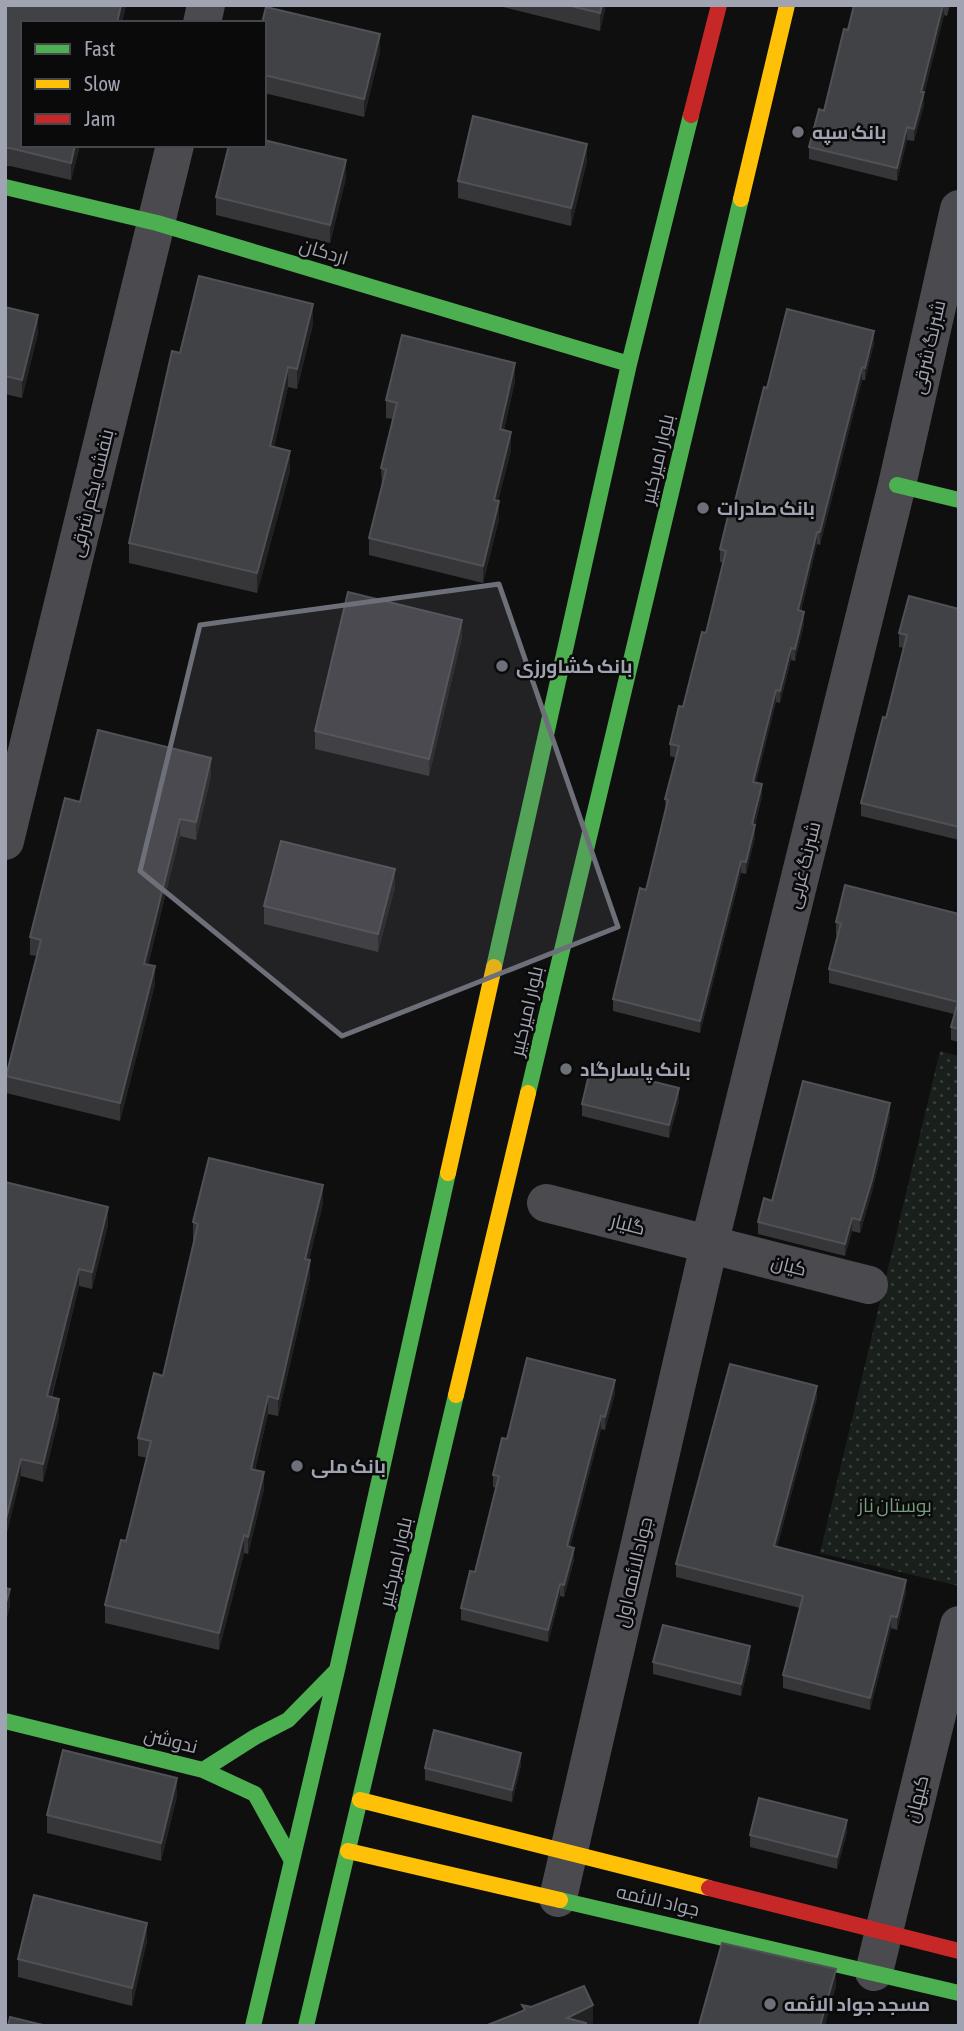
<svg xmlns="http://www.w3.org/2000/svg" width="964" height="2031" viewBox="0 0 964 2031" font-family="'Asap Condensed',Cairo,sans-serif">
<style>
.grass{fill:url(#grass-dots)}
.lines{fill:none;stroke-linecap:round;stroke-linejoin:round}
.street{stroke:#4a4a4f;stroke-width:38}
.fast{stroke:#4caf50;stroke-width:16}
.slow{stroke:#ffc107;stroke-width:16}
.jam{stroke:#c62828;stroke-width:16}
.wall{fill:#363639}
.shaded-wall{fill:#222223}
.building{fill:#414246;stroke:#505157;stroke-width:2}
.marked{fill:#6d6f79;fill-opacity:0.2;stroke:#6d6f79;stroke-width:5;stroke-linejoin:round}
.poi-dot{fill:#6d6f79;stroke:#0a0a0b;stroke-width:2.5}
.labels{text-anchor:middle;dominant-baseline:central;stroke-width:5;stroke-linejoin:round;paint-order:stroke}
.poi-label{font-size:19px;font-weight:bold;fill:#a0a3b1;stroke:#0a0a0b;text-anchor:start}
.street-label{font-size:19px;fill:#a0a3b1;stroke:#0a0a0b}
.park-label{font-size:19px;fill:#769d7d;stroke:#0a0a0b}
</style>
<defs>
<pattern id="grass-dots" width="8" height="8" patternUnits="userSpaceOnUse" patternTransform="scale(1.75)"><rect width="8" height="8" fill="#19201b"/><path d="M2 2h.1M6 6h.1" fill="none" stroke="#373d3a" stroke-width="1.8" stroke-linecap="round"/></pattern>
</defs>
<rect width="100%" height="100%" fill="#0f0f10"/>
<path class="grass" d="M940 1051 959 1056V1586L820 1553Z"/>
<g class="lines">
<path class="street" d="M202 23 206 5
M5 841 175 145
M546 1203 869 1285
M558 1898 709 1245 897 485 959 209
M874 1972 959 1625"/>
<path class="fast" d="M5 187 157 223 629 364
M897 485 959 500
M494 967 629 364 691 115
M528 1093 741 199
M5 1721 203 1770 255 1794 291 1859
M203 1770 255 1737 288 1720 337 1670
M560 1900 959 1993
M253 2026 337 1670 448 1173
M306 2026 456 1395"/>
<path class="slow" d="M741 199 787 5
M448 1173 494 967
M456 1395 528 1093
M360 1800 709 1888
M348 1851 560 1900"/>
<path class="jam" d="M691 115 719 5
M709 1888 959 1951"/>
</g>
<path class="wall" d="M5 5H126L122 23H23V145H80L71 180 10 166H5Z
M495 5H606L600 31Z
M854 5H950L947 16 944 15 924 94V105L914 141 907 140 897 181 809 159V147L824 111Z
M264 23 380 52 364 117 264 93Z
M587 161 571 226 458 198V181Z
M346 178 330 243 216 215V197Z
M5 307 38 333 22 398 5 394Z
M313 324 297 389 288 387 274 447 290 471 257 593 129 563V543L180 353Z
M874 343 865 380H862L820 545 817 544 801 611 804 624 795 661 791 660 780 703 776 702 756 782 762 796 755 825V837L746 874 741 873 700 1033 613 1011V999L646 890 666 812 665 799 676 758 670 756V744L683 707 706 633 723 563 720 562V549L732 513 767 388Z
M515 381 504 430 511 450 498 501 499 519 483 583 369 555V538L382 486 381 468 393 419 386 418V400Z
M959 609V840L861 816V803L886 718 904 648 899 647V633Z
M462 637 429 776 315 749V731Z
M211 776 196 840 180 836 148 965 155 984 120 1121 6 1093V1076L37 956 30 955V937L80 802Z
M395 887 378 952 264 924V906Z
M959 914V1042L951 1040V1027L954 1014 829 983V969L838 936 836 935V922Z
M679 1101 669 1138 582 1116V1104Z
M890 1116 872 1192 860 1233 852 1231 845 1256 758 1234V1222L772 1201Z
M5 1182 108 1225 92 1289 79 1286 52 1397 59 1417 43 1482 21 1476Z
M323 1203 309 1260 310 1278 278 1416 268 1414 255 1470 264 1489 248 1554 244 1553 219 1650 105 1623V1605L126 1541 147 1458 138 1456V1438L163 1376 194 1240H193V1222Z
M615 1393 605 1430 601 1429 570 1547 574 1560 564 1597 560 1596 548 1642 461 1620V1608L475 1572 496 1488 493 1487V1475L507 1439Z
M817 1398 777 1547 906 1592 897 1630 891 1628 870 1710 783 1688V1675L800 1608 676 1577V1564Z
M750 1659 741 1696 653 1674V1662Z
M521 1765 512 1802 425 1780V1768Z
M177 1796 161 1861 47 1833V1815Z
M847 1832 837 1869 750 1847V1835Z
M147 1941 132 2006 18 1977V1959Z"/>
<path class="shaded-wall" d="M121 5H126L122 23H117Z
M602 5H606L600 31V13Z
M943 5 944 15 924 94V105L914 141V129L921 92Z
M380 34V52L364 117V99Z
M907 127V140L897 181V168Z
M587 144V161L571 226V208Z
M75 145H80L71 180V163Z
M346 160V178L330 243V225Z
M313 304V324L297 389V369Z
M38 315V333L22 398V380Z
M874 331V343L865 380V368Z
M515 363V381L500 447V429Z
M288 367V387L270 466V446Z
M862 367V380L820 545V532Z
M511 432V450L494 517V500Z
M290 451V471L257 593V573Z
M499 501V519L483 583V566Z
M817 532V544L798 622V610Z
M804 612V624L795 661V649Z
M462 620V637L429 776V759Z
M791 648V660L780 703V691Z
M776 690V702L753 794V782Z
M211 758V776L196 840V822Z
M762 784V796L752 836V824Z
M180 819V836L144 981V964Z
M755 825V837L746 874V862Z
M741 861V873L700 1033V1021Z
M395 869V887L378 952V934Z
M155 966V984L120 1121V1103Z
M679 1088V1101L669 1138V1125Z
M890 1103V1116L872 1192 860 1233V1220Z
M323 1185V1203L305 1276V1259Z
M108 1207V1225L92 1289V1272Z
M852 1218V1231L845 1256V1244Z
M310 1260V1278L278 1416V1399Z
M79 1269V1286L47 1414V1396Z
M615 1380V1393L605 1430V1417Z
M817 1386V1398L774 1559V1546Z
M268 1396V1414L251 1486V1469Z
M59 1399V1417L43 1482V1464Z
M601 1416V1429L567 1558V1546Z
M21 1459V1476L5 1541V1523Z
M264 1472V1489L248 1554V1537Z
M244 1535V1553L219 1650V1633Z
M574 1548V1560L564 1597V1585Z
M906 1580V1592L897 1630V1617Z
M560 1584V1596L548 1642V1630Z
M10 1589V1607L5 1624V1606Z
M891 1616V1628L870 1710V1698Z
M750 1646V1659L741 1696V1684Z
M521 1753V1765L512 1802V1790Z
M177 1778V1796L161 1861V1843Z
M847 1820V1832L837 1869V1857Z
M147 1923V1941L132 2006V1988Z
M836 1969V1987L825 2026H820Z
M593 2005V2023L588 2026 567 2018Z"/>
<path class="building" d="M5 5H121L117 23H23V145H75L71 163 10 148H5Z
M567 5H602L600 13Z
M854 5H943L921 92H924L914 129 907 127 897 168 809 147 819 109 824 111 844 29 848 30Z
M266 7 380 34 364 99 264 75V23H262Z
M473 116 587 144 571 208 458 181Z
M264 140 346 160 330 225 216 197 229 145H264Z
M199 276 313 304 297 369 288 367 270 446 290 451 257 573 129 543 172 351 180 353Z
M5 307 38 315 22 380 5 376Z
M787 309 874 331 865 368 862 367 820 532H817L798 610 804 612 795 649 791 648 780 691 776 690 753 782 762 784 752 824 755 825 746 862 741 861 700 1021 613 999 640 888 646 890 668 800 665 799 679 746 670 744 679 706 683 707 702 632 706 633 726 551 720 549 729 512 732 513 764 387 767 388Z
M402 335 515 363 500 429 511 432 494 500 499 501 483 566 369 538 386 470 381 468 397 403 386 400Z
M348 592 462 620 429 759 315 731Z
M909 596 959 609V827L861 803 883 717 886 718 907 635 899 633Z
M98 730 211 758 196 822 180 819 144 964 155 966 120 1103 6 1076 41 940 30 937 65 798 80 802Z
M281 841 395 869 378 934 264 906Z
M845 885 959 914V1029L951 1027 958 1002 829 969 841 923 836 922Z
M591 1066 679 1088 669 1125 582 1104Z
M803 1081 890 1103 872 1180 860 1220 852 1218 845 1244 758 1222 764 1198 772 1201Z
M209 1158 323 1185 305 1259 310 1260 278 1399 268 1396 251 1469 264 1472 248 1537 244 1535 219 1633 105 1605 121 1540 126 1541 151 1441 138 1438 154 1373 163 1376 198 1224 193 1222Z
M5 1182 108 1207 92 1272 79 1269 47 1396 59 1399 43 1464 21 1459 5 1523Z
M527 1358 615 1380 605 1417 601 1416 567 1546 574 1548 564 1585 560 1584 548 1630 461 1608 470 1571 475 1572 499 1476 493 1475 502 1438 507 1439Z
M730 1364 817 1386 774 1546 906 1580 897 1617 891 1616 870 1698 783 1675 803 1596 676 1564Z
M5 1588 10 1589 5 1606Z
M663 1625 750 1646 741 1684 653 1662Z
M434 1730 521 1753 512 1790 425 1768Z
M63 1750 177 1778 161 1843 47 1815Z
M759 1798 847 1820 837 1857 750 1835Z
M34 1895 147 1923 132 1988 18 1959Z
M722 1943 836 1969 820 2026H704L699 2025Z
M584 1986 593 2005 567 2018 586 2023 587 2026H485L525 2010 522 2005 531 2007Z
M10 2017 47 2026H8Z"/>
<path class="marked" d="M499 584 618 927 342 1036 140 871 200 625Z"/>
<g class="poi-dot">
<circle cx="798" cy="132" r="7"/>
<circle cx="703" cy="508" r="7"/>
<circle cx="502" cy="666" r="7"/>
<circle cx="566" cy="1069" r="7"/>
<circle cx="297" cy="1466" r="7"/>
<circle cx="770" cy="2004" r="7"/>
</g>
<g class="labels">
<g class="poi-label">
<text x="812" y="132">بانک سپه</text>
<text x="717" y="508">بانک صادرات</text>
<text x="516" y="666">بانک کشاورزی</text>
<text x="580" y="1069">بانک پاسارگاد</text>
<text x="311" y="1466">بانک ملی</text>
<text x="784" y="2004">مسجد جواد الائمه</text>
</g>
<g class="street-label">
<text transform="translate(324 251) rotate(17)">اردکان</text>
<text transform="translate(928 347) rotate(-77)">شبرنگ شرقی</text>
<text transform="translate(657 459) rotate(-77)">بلوار امیرکبیر</text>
<text transform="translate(91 493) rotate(-76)">بنفشه یکم شرقی</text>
<text transform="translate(803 865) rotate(-76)">شبرنگ غربی</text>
<text transform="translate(526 1011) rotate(-77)">بلوار امیرکبیر</text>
<text transform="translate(628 1224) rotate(14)">گلیار</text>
<text transform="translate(789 1265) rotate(14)">کیان</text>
<text transform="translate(395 1562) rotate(-77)">بلوار امیرکبیر</text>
<text transform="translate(633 1572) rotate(-77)">جوادالائمه اول</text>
<text transform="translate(171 1740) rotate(14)">ندوشن</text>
<text transform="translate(916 1799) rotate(-76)">کیهان</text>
<text transform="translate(658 1900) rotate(13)">جواد الائمه</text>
</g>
<g class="park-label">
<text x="895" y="1505">بوستان ناز</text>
</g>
</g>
<rect width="964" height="2031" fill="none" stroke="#a0a3b1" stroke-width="14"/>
<rect x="21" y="21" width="245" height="126" fill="#0a0a0b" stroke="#46474d" stroke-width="2"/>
<rect x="35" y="44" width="35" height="10" fill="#4caf50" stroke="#46474d" stroke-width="2"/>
<text x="84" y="56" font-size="21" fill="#a0a3b1">Fast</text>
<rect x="35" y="79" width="35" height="10" fill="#ffc107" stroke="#46474d" stroke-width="2"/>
<text x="84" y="91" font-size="21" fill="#a0a3b1">Slow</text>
<rect x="35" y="114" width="35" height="10" fill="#c62828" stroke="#46474d" stroke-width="2"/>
<text x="84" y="126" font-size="21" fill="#a0a3b1">Jam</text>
</svg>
